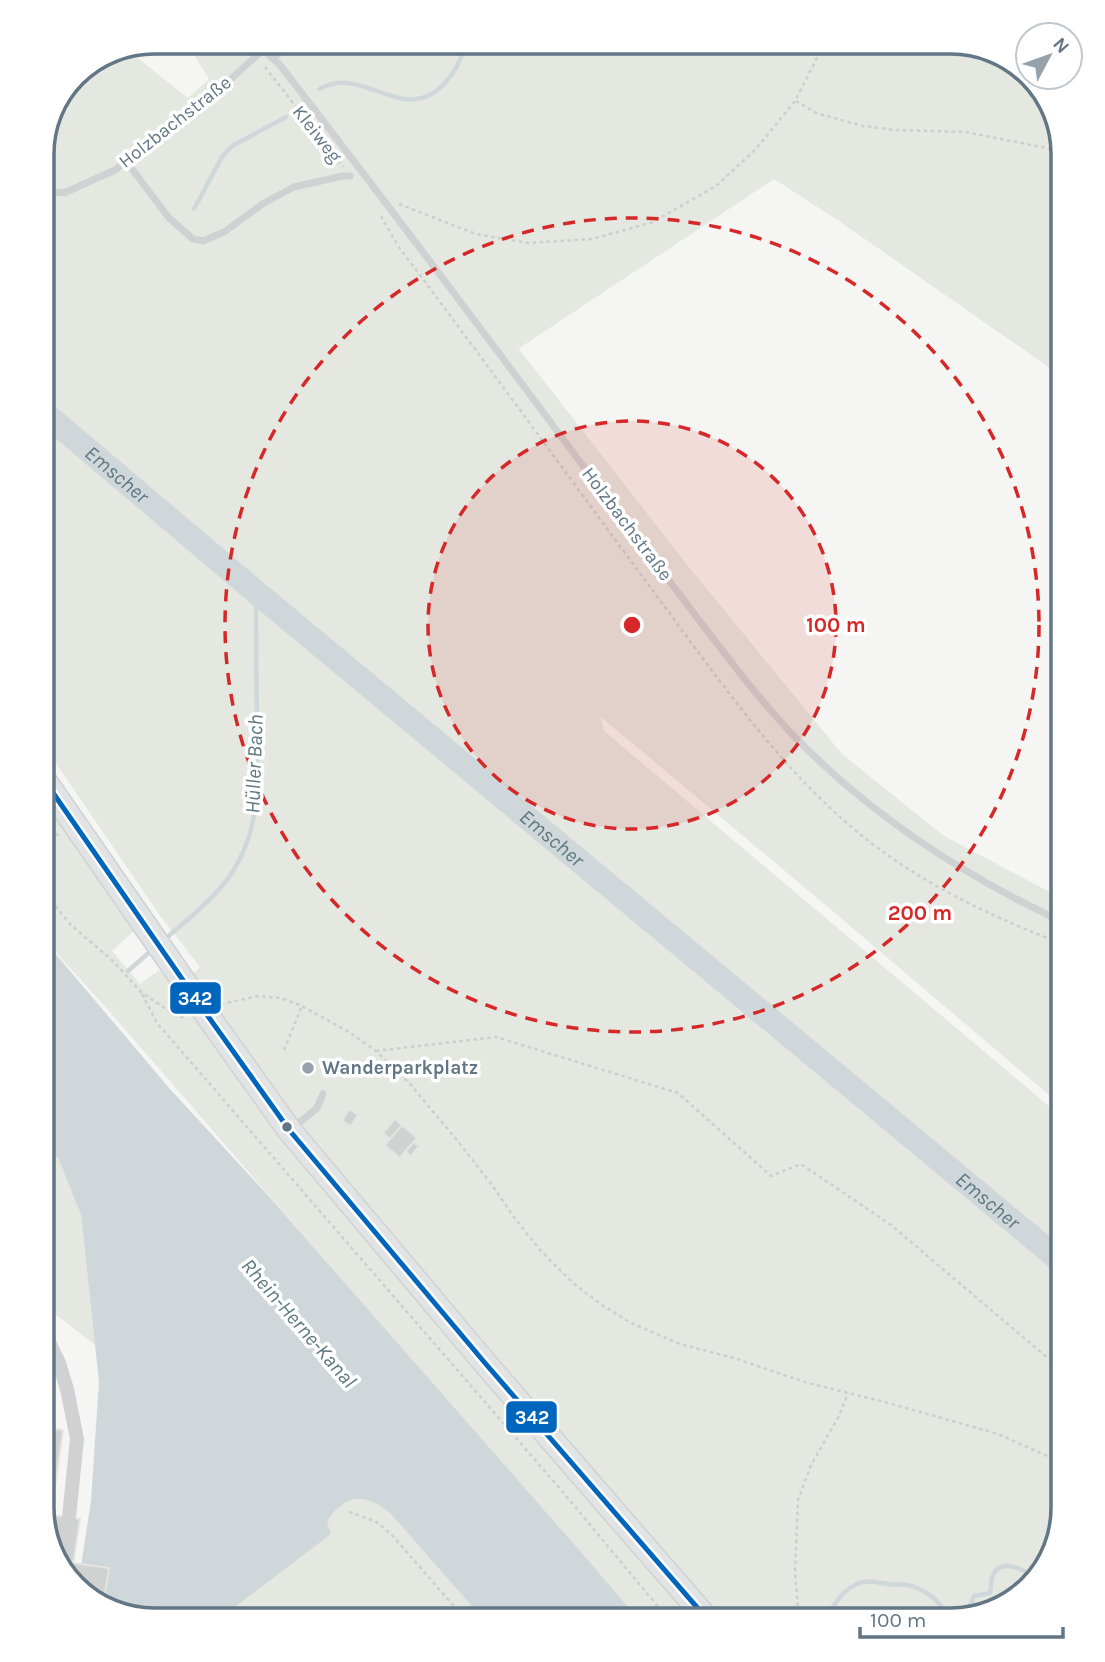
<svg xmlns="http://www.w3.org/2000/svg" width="1105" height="1662" viewBox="0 0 1105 1662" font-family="Karla,sans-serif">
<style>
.green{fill:#e4e8e1}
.water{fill:#cfd7da}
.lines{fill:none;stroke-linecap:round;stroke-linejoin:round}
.stream{stroke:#cfd7da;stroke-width:4.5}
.river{stroke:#cfd7da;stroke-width:24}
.building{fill:#d0d2d2;stroke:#e4e4e2;stroke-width:2}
.primary-casing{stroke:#d0d2d2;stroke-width:26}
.path{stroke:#cecece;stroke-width:2.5;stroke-dasharray:3.5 3.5;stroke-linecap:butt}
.service{stroke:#d0d1d2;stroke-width:7}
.minor{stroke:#d0d1d2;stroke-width:14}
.primary{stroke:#e2e3e4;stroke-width:23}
.bus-1-casing{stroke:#fff;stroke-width:10}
.bus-1{stroke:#0065bd;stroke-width:5}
.ring{fill:none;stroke:#d62828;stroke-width:3.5;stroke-dasharray:12 9}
.poi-dot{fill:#95a2ac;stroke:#fff;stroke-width:2.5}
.bus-dot{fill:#627685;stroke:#fff;stroke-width:2.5}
.labels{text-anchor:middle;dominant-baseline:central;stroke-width:7;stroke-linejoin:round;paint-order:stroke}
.street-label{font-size:19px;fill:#627685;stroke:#fff}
.poi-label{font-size:19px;font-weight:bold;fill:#627685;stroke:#fff;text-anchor:start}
.water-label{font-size:21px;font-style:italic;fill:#5e7982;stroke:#fff}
.rim{fill:none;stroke:#627685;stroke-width:3.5}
.centre{fill:#d62828;stroke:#fff;stroke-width:3.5}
.ring-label{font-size:21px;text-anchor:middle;font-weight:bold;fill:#d62828;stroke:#fff;stroke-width:7;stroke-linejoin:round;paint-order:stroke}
.line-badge{stroke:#fff;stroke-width:2.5}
.badge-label{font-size:19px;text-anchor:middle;font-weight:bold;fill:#fff}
</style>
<rect width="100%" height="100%" fill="#f5f5f3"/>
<path class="green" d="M186 42H958L1013 61 1048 98 1063 154V377L839 221 774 179 515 351 519 349 688 566 842 754 944 836 1063 899V1107L829 908 601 717 604 731 1063 1118V1509L1048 1564 1007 1605 951 1620H637L110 1012 42 937V791L136 929 112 951 140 984 159 970 177 990 200 967 161 917 42 743V147L75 74 130 52 188 98 209 79Z
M42 1139 59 1160 81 1215 95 1345 50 1310 42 1289Z
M358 1499C372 1499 380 1504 390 1513L484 1620H217L218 1608 330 1535 327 1522C335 1509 342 1501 358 1499Z"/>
<path class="water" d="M42 938 170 1089 273 1201 587 1559 639 1620H484L390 1513C366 1492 343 1494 327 1522L331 1534 231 1610 219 1608 217 1620H147L98 1605 78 1585 91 1501 99 1382 81 1215 59 1160 42 1139Z"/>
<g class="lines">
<path class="stream" d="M320 89C363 64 403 126 443 85 455 73 462 59 466 42
M194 209 222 157 232 146 286 117
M42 369 45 366
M163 941C186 920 214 900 231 874 264 825 257 771 257 714 256 673 256 633 256 592
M128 971 153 949
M966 1616 974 1596 990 1593C991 1588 991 1581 993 1575 1001 1557 1023 1570 1035 1577
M824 1620C833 1607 842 1590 857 1584 870 1579 877 1583 890 1584 895 1585 901 1584 907 1585 918 1587 938 1597 942 1609 943 1613 942 1616 943 1620"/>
<path class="river" id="s1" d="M42 411 256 592 1063 1263"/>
</g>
<path class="building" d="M349 1109 358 1115 351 1126 342 1121Z
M395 1119 402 1125 390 1139 383 1133Z
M402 1125 417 1138 400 1158 385 1145Z
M414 1142 419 1146 411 1156 405 1151Z
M42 1427 63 1430 51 1515 80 1519 71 1578 57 1564 42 1508Z
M73 1563 109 1568 103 1607 98 1605 71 1578Z"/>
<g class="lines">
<g class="primary-casing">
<path id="primary" d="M42 777 205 1012 290 1131 485 1363 708 1620"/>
</g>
<path class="path" d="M265 67 343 167
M796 101 816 113 863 126 895 130 965 132 1062 151
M399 204 476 234 528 243 592 239 653 222 716 186 756 149 795 101 825 42
M381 216 398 246C484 360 568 476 653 591 715 674 775 763 855 830 916 881 989 916 1063 944
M42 750 50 762
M42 834 59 835
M42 890 71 925 113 961 141 992 172 1013 187 1019
M42 897 50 899
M142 994 157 1023 562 1491 669 1620
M221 1004 259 996 281 998 302 1006 349 1032 376 1051 410 1084 456 1139 492 1185 516 1220 541 1251 573 1283 602 1305 631 1323 680 1344 734 1358 808 1383 885 1402 998 1434 1063 1463
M284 1050 302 1006
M376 1051 496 1037 678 1093 771 1176 801 1164 891 1225 1063 1371
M349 1512 375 1521 391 1534 466 1620
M799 1620 795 1573 798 1500 811 1465 839 1416 848 1393"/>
<path class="service" d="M259 42 263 50 280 65C379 193 476 322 572 451 611 503 650 555 689 607 722 650 755 695 793 735 871 816 962 875 1063 922
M365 42H389
M273 58 284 50 310 42
M126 161 169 218 193 239 203 241 224 232 264 203 294 187 343 176H350
M42 191 64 193 115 170 232 78 263 50
M293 1128 317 1108 323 1094"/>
<path class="minor" d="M42 1333 48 1340 59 1363 67 1389 77 1439 69 1517"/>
<use href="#primary" class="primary"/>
<g class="bus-1-casing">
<path id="bus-1" d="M42 777 205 1012 290 1131 485 1363 708 1620"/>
</g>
<use href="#bus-1" class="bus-1"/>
</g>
<circle cx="632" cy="625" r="204" fill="#d62828" fill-opacity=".12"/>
<g class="ring">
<circle cx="632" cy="625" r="204"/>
<circle cx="632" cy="625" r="407"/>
</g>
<circle class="poi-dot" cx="308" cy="1068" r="7"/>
<circle class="bus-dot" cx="287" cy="1127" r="6"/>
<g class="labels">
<g class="street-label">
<text transform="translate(175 122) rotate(-38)">Holzbachstraße</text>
<text transform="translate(317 134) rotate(52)">Kleiweg</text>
<text transform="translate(627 524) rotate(53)">Holzbachstraße</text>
</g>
<g class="poi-label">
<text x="322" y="1068">Wanderparkplatz</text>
</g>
<g class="water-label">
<text stroke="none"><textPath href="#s1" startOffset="98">Emscher</textPath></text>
<text transform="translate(254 764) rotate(-88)">Hüller Bach</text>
<text stroke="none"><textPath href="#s1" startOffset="665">Emscher</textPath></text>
<text stroke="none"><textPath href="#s1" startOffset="1232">Emscher</textPath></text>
<text transform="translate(299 1323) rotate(49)">Rhein-Herne-Kanal</text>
</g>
</g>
<path d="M0 0H1105V1662H0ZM154 54H951A100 100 0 0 1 1051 154V1508A100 100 0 0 1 951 1608H154A100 100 0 0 1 54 1508V154A100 100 0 0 1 154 54Z" fill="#fff" fill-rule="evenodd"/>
<path class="rim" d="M154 54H951A100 100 0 0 1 1051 154V1508A100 100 0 0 1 951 1608H154A100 100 0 0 1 54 1508V154A100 100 0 0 1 154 54Z"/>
<circle cx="632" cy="625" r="10" class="centre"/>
<g class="ring-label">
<text x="836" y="632">100 m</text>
<text x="920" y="920">200 m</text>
</g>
<g class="line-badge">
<rect x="169" y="981" width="53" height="34" rx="7" fill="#0065bd"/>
<rect x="505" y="1400" width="53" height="34" rx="7" fill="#0065bd"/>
</g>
<g class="badge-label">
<text x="195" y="1005">342</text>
<text x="532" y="1424">342</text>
</g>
<g transform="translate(1049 56) rotate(49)"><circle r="33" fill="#ffffff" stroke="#c0c8ce" stroke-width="2"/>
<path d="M0-5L12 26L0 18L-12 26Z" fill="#95a2ac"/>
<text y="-10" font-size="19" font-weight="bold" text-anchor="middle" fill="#627685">N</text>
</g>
<path d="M860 1627v10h203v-10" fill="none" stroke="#627685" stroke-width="3.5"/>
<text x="870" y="1627" font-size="21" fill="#627685" stroke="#ffffff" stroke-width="5" paint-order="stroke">100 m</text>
</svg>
